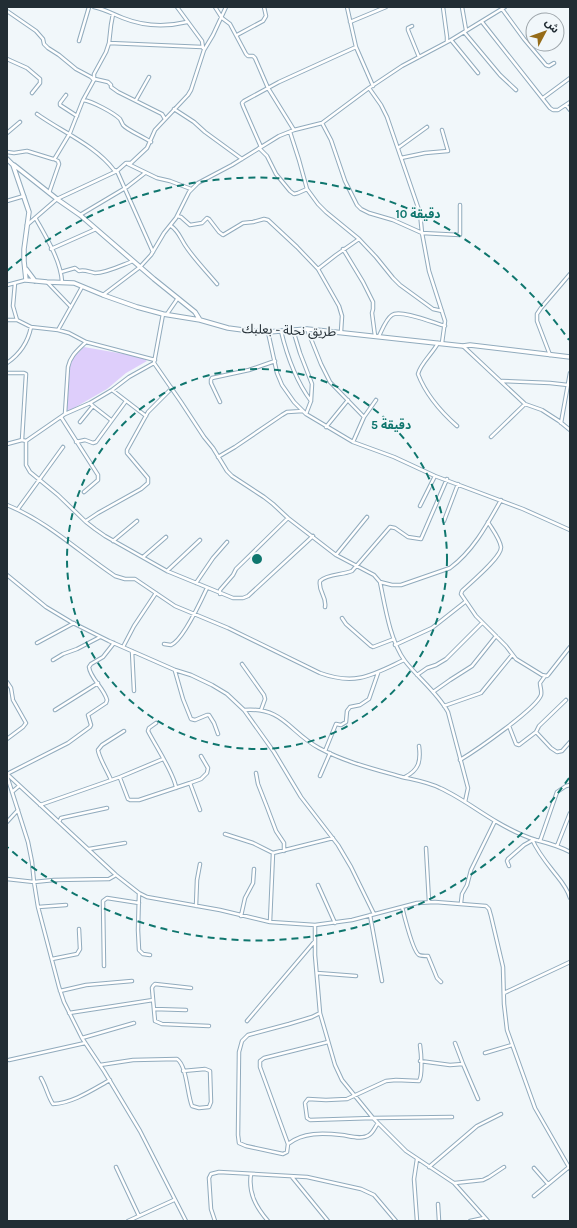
<svg xmlns="http://www.w3.org/2000/svg" width="577" height="1228" viewBox="0 0 577 1228" font-family="Karla,'Noto Sans Arabic',sans-serif">
<style>
.green{fill:#decefb}
.lines{fill:none;stroke-linecap:round;stroke-linejoin:round}
.street-casing{stroke:#91abbd;stroke-width:4.5}
.secondary-casing{stroke:#91abbd;stroke-width:5.5}
.street{stroke:#fff;stroke-width:2.5}
.secondary{stroke:#fff;stroke-width:3.5}
.ring{fill:none;stroke:#0f766e;stroke-width:2;stroke-dasharray:7 5}
.labels{text-anchor:middle;dominant-baseline:central;stroke-width:3.5;stroke-linejoin:round;paint-order:stroke}
.street-label{font-size:13px;fill:#222d34;stroke:#f1f7fa}
.centre{fill:#0f766e;stroke:#f1f7fa;stroke-width:2}
.ring-label{font-size:12px;text-anchor:middle;font-weight:bold;fill:#0f766e;stroke:#f1f7fa;stroke-width:3.5;stroke-linejoin:round;paint-order:stroke}
</style>
<rect width="100%" height="100%" fill="#f1f7fa"/>
<path class="green" d="M84 347 141 357 147 361 126 373 107 389 67 412 65 408 69 362Z"/>
<g class="lines">
<g class="street-casing">
<path id="street" d="M94 7C104 9 113 14 123 18 143 26 166 27 187 22
M177 7 202 41 203 48
M215 7 222 18 230 24 246 54 248 56H253L255 58 268 88 294 130
M347 7 356 47 373 86
M443 7 447 37V42
M462 7 466 30
M502 9 524 39 546 65 549 66 554 63
M7 11 36 31 43 39 44 44 48 48 59 55 76 69 91 77 94 80
M350 22 386 7
M482 22 550 108 553 110H558L570 102
M412 26 408 28V30L419 57
M464 32 500 75 516 90
M237 35 263 21 266 16 264 7
M451 40 478 73
M79 41 89 7
M109 43 202 47
M7 59 27 68 40 79V83L32 93
M95 79 108 82 111 85V87L118 92 162 114 165 119
M369 88 381 105 387 117 420 213 422 233 429 271 445 321 442 343
M66 95 60 103V105L77 116
M543 98 570 78
M83 100C92 101 114 113 120 119 121 121 122 123 123 125 127 130 144 137 151 142
M136 100 149 77
M566 105 570 110
M174 109 194 122 205 132 242 159
M37 114C62 132 95 145 114 170L117 171 153 252
M322 123 331 140 345 181 357 205 361 209 369 213 393 220 422 233 460 235V205
M290 132 299 160 307 189 318 204 326 212 359 239 376 257 393 278 400 285 433 309 442 311
M7 133 20 122
M261 147 243 106 242 103 244 101 279 82 356 47
M259 148 267 156 276 174 290 191 294 194 298 193 307 189
M398 148 427 127
M7 152 14 153 27 151 53 159 55 158 70 133 83 100 94 80V74L106 52 109 43 111 25 113 14
M401 158 425 153 448 151 442 130
M128 164 157 178 170 181 191 189
M49 193 59 164 58 161 54 159
M7 201 24 196
M80 215 127 187 145 173
M177 216 181 217 190 225 202 223 207 218 209 219 219 232 223 235 243 223 253 222 264 219 268 220 297 247 318 269 339 306 342 316 341 332
M36 219C46 237 61 261 62 282
M27 225 57 199 117 171 126 163H131L147 148 155 130 188 95 191 90 204 50 213 35 226 7
M171 226C179 231 181 240 187 248 196 261 207 272 217 284
M51 249 96 229
M343 249 363 282 373 302V309L372 313 375 336
M318 269 336 255 359 239
M61 272 75 268 79 271C84 269 89 272 95 273 107 273 122 265 133 261
M15 283 13 306 17 320
M48 283 71 307
M7 285 26 280
M103 295 140 267 151 255 164 233 176 218 189 192 198 183 232 165 279 136 294 130 322 123 369 88 402 66 451 40 505 7
M167 314 178 298
M7 320H17L31 327 58 330 69 333 86 342 155 360
M307 329 321 364 330 382 364 417
M58 330 82 287
M293 330 300 353 312 384 311 401 306 414
M281 331C287 356 296 381 311 401
M268 332 277 373 282 385 294 402 306 414 353 442 394 457 435 476 523 509 570 530
M379 336C382 330 386 319 392 315 400 309 434 323 445 326
M438 343C433 353 420 364 418 374 426 395 440 411 457 426
M463 346 525 404 542 410 559 421 570 430
M550 355 537 321V314L541 308 570 274
M7 363C20 354 28 342 31 327
M154 363 181 402 204 437 213 448 227 471 232 476 264 497 273 504 288 518 336 555 374 575 380 582C385 606 390 641 405 661 418 678 437 692 448 712L468 788 465 802
M7 373H24L26 374 22 440
M502 381 550 383 568 385
M112 390 146 416
M220 402 211 383V380L212 378 249 370 275 361
M90 403 93 406 111 420
M65 414 68 367C70 356 78 350 86 342
M61 417 98 475V480L84 492
M80 422 93 406
M561 423 570 373
M326 427 348 400
M491 437 525 404
M26 441V465L30 472 58 495 86 522 95 529 105 536 167 571 233 598H243L248 596 313 536
M76 442 85 440 93 443 96 442 126 401
M353 442 364 417 376 400
M7 444 22 440 26 441 65 414 90 403 112 390 129 377 154 363 163 314
M218 457 235 447 282 415 287 412 303 411
M7 505C47 521 79 552 115 576L125 579H135L175 606 228 628 320 673C356 686 372 675 404 660
M420 506 435 476
M18 509 63 447
M86 521 98 513 141 489 148 483V478L127 453V450L148 412 172 388
M444 521 458 484
M488 522C492 529 500 539 501 547 502 557 470 583 462 591L461 594 476 616 506 646 516 659 542 675 547 676 548 675 570 647
M113 541 137 521
M336 555 367 517
M143 557 166 537
M167 571 200 540
M7 575 46 607 71 622 109 641 175 670 191 675 212 685 227 694 244 710C284 707 289 732 319 748 345 762 374 769 402 777 415 780 428 782 440 788 460 797 478 811 497 822 509 829 523 836 536 840 548 843 559 846 570 852
M380 582 392 585H401L450 568C473 551 487 525 501 500
M196 583 213 558 227 542
M220 594V590L233 575 236 569 288 518
M325 607C327 596 318 592 320 581 327 574 342 575 352 571L390 527 395 528 408 537 421 539 447 479
M342 618 346 624 371 646 373 647 394 639
M37 643 74 623
M164 644 171 645C183 640 201 601 207 588
M395 645 432 628 465 602
M123 647 134 626 156 593
M132 651 134 691
M53 660 63 654 77 649 100 637
M242 664 264 695 265 699 261 710
M175 671 183 699 191 719 195 720 207 715H209L214 723 218 734
M417 675 427 668 436 665 446 659 482 623
M7 682 11 688 13 700 26 723 23 727 7 739
M433 692 450 680 472 666 496 636
M444 706 481 693 512 655
M55 710 98 683
M244 710 274 752 301 797 338 845 351 867 374 914
M156 723 149 728 148 731C155 745 175 775 176 788
M509 726 516 744 519 745 536 732 539 726 566 700
M536 732 551 748 557 752 562 751 570 742
M325 751 336 724 341 725 346 722 347 711 350 707 360 705 369 699 378 673
M460 760C475 751 536 709 541 695 542 691 540 687 540 683L545 676
M256 773 258 784 267 807 276 831 284 843V851
M7 774 116 875 139 893 147 897 220 910 270 922 315 925 352 920 417 903 435 902 486 906 489 909 491 916 503 967 504 1004 507 1030 535 1108 570 1169
M7 774 68 743 90 727 91 725 88 715 106 703 107 700C104 688 90 678 89 667L91 664 103 657 114 643
M7 776 28 842 32 862 34 882 38 907 59 987 64 1002 82 1038 104 1071 140 1131 186 1221
M320 776 330 753
M405 777C419 770 421 761 419 746
M120 778 128 799 130 800H139L190 783 201 779 207 773 208 768 201 756
M111 780C108 772 99 758 98 750L102 745 124 731
M190 783 200 810
M12 792 19 786
M40 805 120 777 163 759
M7 822 18 810
M59 822 61 818 107 808
M225 834 253 843 273 853 333 838
M532 839C537 851 545 861 553 871 560 880 567 887 570 898
M540 841 557 792 566 786 570 785
M557 846 570 813
M426 848 429 902
M89 849 125 843
M509 866 507 861 508 859 524 845 533 840
M7 879 34 882 54 880 109 879 116 875
M318 885 335 923
M139 893 138 930 139 950 143 954 150 955
M461 903 462 894 467 885 471 870 495 821
M196 906 197 880 200 864
M38 907 66 905
M402 907C404 915 413 952 419 955 421 956 426 956 428 956L437 978 441 982
M370 915 382 981
M241 916 245 898 253 883 254 869
M270 922 273 853
M315 925V955L320 1013 335 1065 342 1080 373 1118 406 1151 454 1183 488 1221
M52 959 77 954 80 949 79 929
M104 966 103 901 107 898 139 903
M317 973 356 976
M191 988 155 984 153 986 152 988 155 1021 162 1024 209 1026
M60 991 86 985 132 981
M504 993 570 962
M154 1009 186 1010
M69 1013 153 1000
M320 1013 312 1017 289 1024 248 1035 242 1041 239 1052 238 1135 239 1143 246 1146 283 1154 287 1152 288 1144C303 1132 323 1133 342 1135 350 1136 362 1140 369 1135 373 1133 375 1127 378 1123
M247 1021 315 941
M82 1038 134 1023
M455 1043 463 1064
M420 1045C421 1052 423 1075 419 1081L396 1080 386 1081 347 1099 326 1100 308 1099 305 1103 307 1118 310 1120 373 1118 452 1117
M485 1053 512 1045
M9 1060 85 1043
M420 1061 450 1065 463 1064 478 1099
M100 1065 133 1060 177 1059C187 1066 187 1094 192 1106L199 1108 209 1107 211 1102 210 1071 205 1069 183 1071
M41 1078C46 1086 48 1097 53 1104 73 1103 92 1090 110 1080
M288 1144 260 1067V1061L264 1058 328 1042
M116 1167 139 1216
M429 1167 477 1126 501 1114
M534 1168 548 1184
M251 1174C248 1193 256 1207 268 1221
M292 1177 328 1221
M455 1183 483 1180 489 1177 504 1167
M534 1196 569 1167
M438 1204 439 1221
M128 1221 174 1200
M215 1221 211 1209 209 1178 211 1174 219 1172 307 1177 361 1189 374 1195 396 1221
M417 1221 414 1179 417 1159
M470 1221 484 1218"/>
</g>
<g class="secondary-casing">
<path id="secondary" d="M7 159 13 165 29 212 24 249V261L26 280 47 282 74 283 103 295 137 307 163 314 200 320 228 328 243 330 268 332 307 329 463 346 470 345 570 357
M14 165 57 199 80 215 154 279 195 312 200 320
M26 269 35 281"/>
</g>
<use href="#street" class="street"/>
<use href="#secondary" class="secondary"/>
</g>
<g class="ring">
<circle cx="257" cy="559" r="190"/>
<path d="M569 778A381 381 0 0 1 7 847M7 271A381 381 0 0 1 569 340"/>
</g>
<g class="labels">
<g class="street-label">
<text transform="translate(289 330) rotate(2)">طريق نحلة - بعلبك</text>
</g>
</g>
<circle cx="257" cy="559" r="6" class="centre"/>
<g class="ring-label">
<text x="418" y="218">10 دقيقة</text>
<text x="391" y="429">5 دقيقة</text>
</g>
<rect width="577" height="1228" fill="none" stroke="#222d34" stroke-width="16"/>
<g transform="translate(545 32) rotate(49)"><circle r="19" fill="#f1f7fa" stroke="#9ea6ab"/>
<path d="M0-3L7 15L0 10L-7 15Z" fill="#966c18"/>
<text y="-6" font-size="11" font-weight="bold" text-anchor="middle" fill="#222d34">ش</text>
</g>
</svg>
